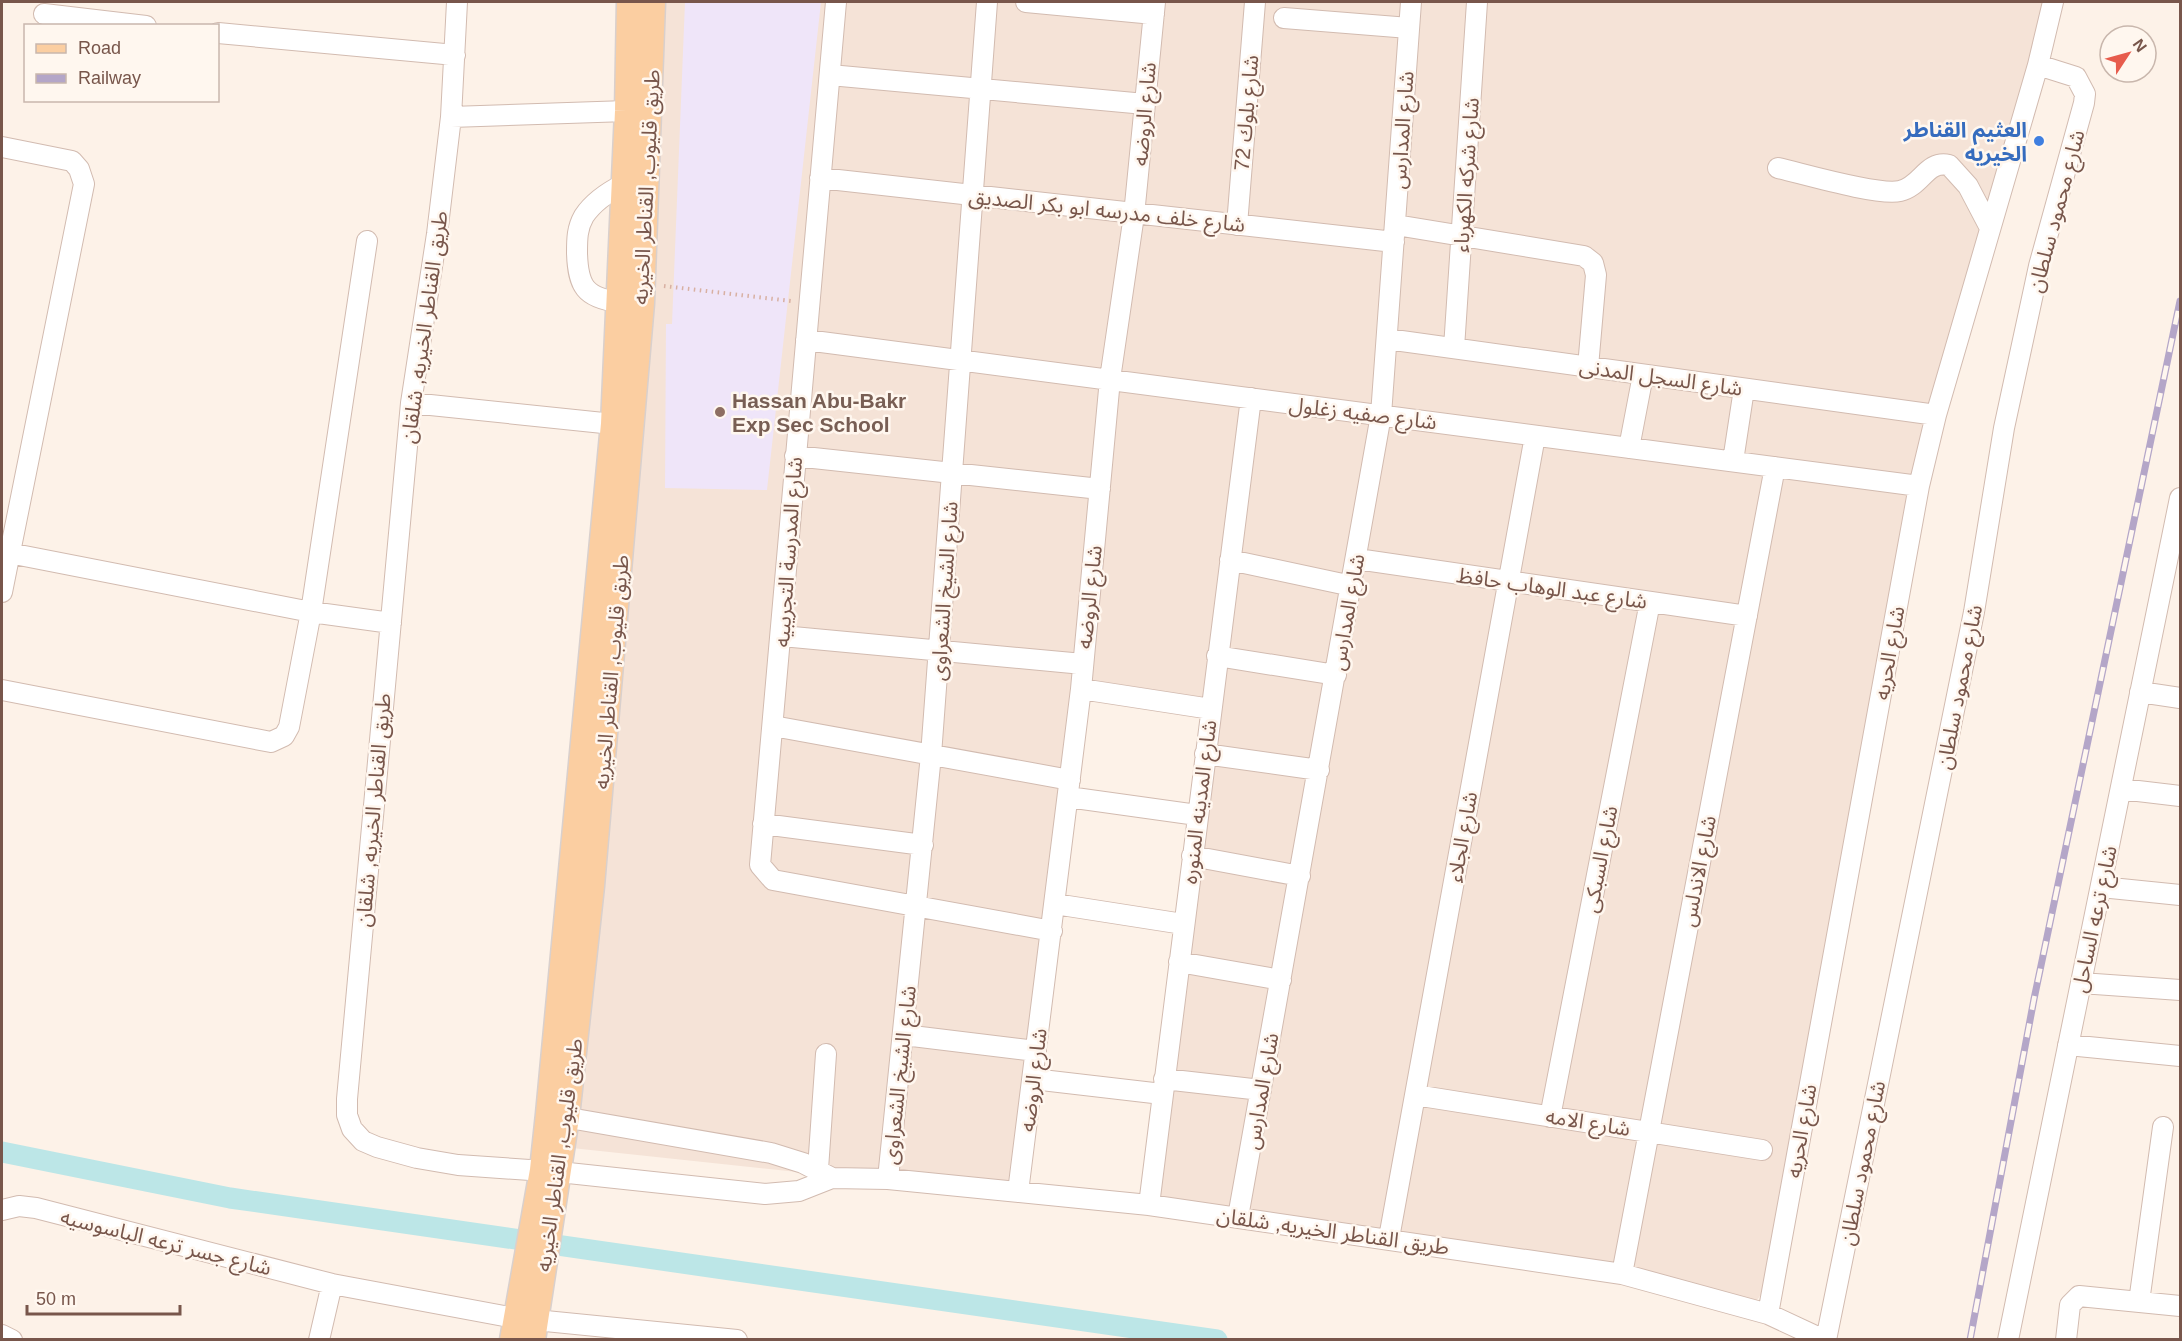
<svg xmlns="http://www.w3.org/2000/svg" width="2182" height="1341" viewBox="0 0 2182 1341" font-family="Helvetica,'Noto Sans Arabic',sans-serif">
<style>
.residential{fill:#f5e3d7}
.education{fill:#efe5f9}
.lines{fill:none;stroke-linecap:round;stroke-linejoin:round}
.canal{stroke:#bce6e7;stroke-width:21}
.minor-casing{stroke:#d2bbb0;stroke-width:22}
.major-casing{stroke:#d9d0cd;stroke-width:27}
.path{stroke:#d8b0a2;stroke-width:4;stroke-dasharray:1.5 4.5;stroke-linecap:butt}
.minor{stroke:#fff;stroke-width:20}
.major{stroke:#fbcea1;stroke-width:24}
.rail-casing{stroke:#b4a6c8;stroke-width:7}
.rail{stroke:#fff7ef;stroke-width:4.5;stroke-dasharray:14;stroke-linecap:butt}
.shop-dot{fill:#3f7fe0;stroke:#fff7ef;stroke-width:2}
.education-dot{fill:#8d6e63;stroke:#fff7ef;stroke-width:2}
.labels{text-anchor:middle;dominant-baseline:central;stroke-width:5;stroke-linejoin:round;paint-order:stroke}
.street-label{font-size:21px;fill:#78564b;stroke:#fff7ef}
.shop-label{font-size:21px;font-weight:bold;fill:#366cbe;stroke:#fff7ef;text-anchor:end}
.education-label{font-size:21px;font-weight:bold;fill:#785e54;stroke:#fff7ef;text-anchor:start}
</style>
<rect width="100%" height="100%" fill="#fdf2e8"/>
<path class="residential" d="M642 2H2047L1956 336 1766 1288 1754 1304 1139 1205 1211 709 1086 693 1017 1192 835 1176 553 1146Z"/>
<path class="education" d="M685 2H821L767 490 665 488 666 324H672Z"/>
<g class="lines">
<path class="canal" d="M2 1152 230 1198 1217 1340"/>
<g class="minor-casing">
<path id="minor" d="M457 2 451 117 437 234 411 403 347 1099V1115L352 1129 363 1141 377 1147 417 1158 458 1165 559 1172 765 1194 799 1191 832 1178 888 1179 1149 1205 1622 1274 1768 1314 1824 1340
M836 2 760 865 773 880 1052 931
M1026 2 1154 14
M44 14 146 26
M1284 18 1409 28
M218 33 455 55
M830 75 1145 104
M451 117 627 111
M2 147 72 161 79 169 84 184 2 592
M1778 168C1804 174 1878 196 1900 191 1922 186 1926 160 1949 165L1968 186 1990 228
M820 178 1394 242
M1237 225 1255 2
M1396 225 1584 256 1593 263 1596 275 1588 367
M619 302C585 298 578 286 577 253 577 239 577 228 584 216 594 201 608 192 624 184
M1387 339 1936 415
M806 340 1919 486
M1454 348 1477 2
M411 403 613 424
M1629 448 1643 375
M795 456 1100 489
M1733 461 1744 389
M9 553 311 612 391 623
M1357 559 1747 616
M1230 560 1352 586
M782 636 1083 664
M1217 656 1336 675
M1081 689 1211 709
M2 690 271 742 284 736 289 727 311 612 367 241
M2140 692 2180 698
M773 726 1070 780
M1205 754 1319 770
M2121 789 2180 796
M1068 797 1197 815
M763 824 923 845
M1192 856 1300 876
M2101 887 2180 895
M1055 904 1183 924
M1179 962 1281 980
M2081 983 2180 990
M904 1035 1036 1051
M2068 1045 2180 1056
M1033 1079 1162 1094
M1164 1079 1261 1090
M1415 1095 1762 1150
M552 1115 771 1153 803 1163 832 1178
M1550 1117 1650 602
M818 1169 826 1054
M888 1179 931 755 987 2
M1018 1192 1081 689 1110 379 1134 215 1155 2
M1149 1205 1251 398
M2 1210 19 1206 36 1208 332 1284 515 1318 737 1340
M1238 1217 1381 415 1411 2
M1389 1238 1535 436
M1622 1274 1775 467
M2139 1302 2163 1127
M1768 1314 1919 486 1936 415 2038 65 2053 2
M2 1335 12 1340
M319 1340 332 1284
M1826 1340 1974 612 2004 428 2039 266 2084 103 2085 94 2076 77 2038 65
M2008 1340 2180 498
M2066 1340 2070 1305 2079 1296 2180 1306"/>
</g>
<g class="major-casing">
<path id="major" d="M512 1340 542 1170 548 1114 613 424 627 111 629 2
M533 1340 567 1117 592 886 642 303 653 2"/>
</g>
<path class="path" d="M664 286 791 301"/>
<use href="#minor" class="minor"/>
<use href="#major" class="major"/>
<g class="rail-casing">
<path id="rail" d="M1970 1340 2034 999 2180 301"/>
</g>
<use href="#rail" class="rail"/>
</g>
<circle class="shop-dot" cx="2039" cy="141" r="6"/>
<circle class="education-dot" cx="720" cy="412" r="6"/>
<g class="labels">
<g class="street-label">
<text transform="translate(1246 113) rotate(-85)">شارع بلوك 72</text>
<text transform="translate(1144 114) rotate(-85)">شارع الروضه</text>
<text transform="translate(1402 130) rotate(-86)">شارع المدارس</text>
<text transform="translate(1466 175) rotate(-86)">شارع شركه الكهرباء</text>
<text transform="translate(646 187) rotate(-87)">طريق قليوب, القناطر الخيريه</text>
<text transform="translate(1107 210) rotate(6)">شارع خلف مدرسه ابو بكر الصديق</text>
<text transform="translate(2056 211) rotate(-75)">شارع محمود سلطان</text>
<text transform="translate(424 327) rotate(-82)">طريق القناطر الخيريه, شلقان</text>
<text transform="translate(1661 377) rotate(8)">شارع السجل المدنى</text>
<text transform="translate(1363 413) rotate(7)">شارع صفيه زغلول</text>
<text transform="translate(788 552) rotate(-86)">شارع المدرسة التجريبيه</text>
<text transform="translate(1552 588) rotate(8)">شارع عبد الوهاب حافظ</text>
<text transform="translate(944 591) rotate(-86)">شارع الشيخ الشعراوى</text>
<text transform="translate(1089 597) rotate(-84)">شارع الروضه</text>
<text transform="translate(1347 612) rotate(-80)">شارع المدارس</text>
<text transform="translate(1889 653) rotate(-80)">شارع الحريه</text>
<text transform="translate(611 672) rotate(-85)">طريق قليوب, القناطر الخيريه</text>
<text transform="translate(1959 687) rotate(-79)">شارع محمود سلطان</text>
<text transform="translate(1199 802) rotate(-83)">شارع المدينه المنوره</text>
<text transform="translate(373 810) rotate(-85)">طريق القناطر الخيريه, شلقان</text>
<text transform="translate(1462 837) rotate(-80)">شارع الجلاء</text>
<text transform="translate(1600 859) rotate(-79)">شارع السبكى</text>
<text transform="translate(1698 871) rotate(-79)">شارع الاندلس</text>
<text transform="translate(2094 919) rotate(-78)">شارع ترعه الساحل</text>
<text transform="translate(899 1075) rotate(-84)">شارع الشيخ الشعراوى</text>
<text transform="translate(1033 1080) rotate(-83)">شارع الروضه</text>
<text transform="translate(1261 1091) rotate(-80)">شارع المدارس</text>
<text transform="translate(1588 1122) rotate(9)">شارع الامه</text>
<text transform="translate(1801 1131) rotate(-80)">شارع الحريه</text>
<text transform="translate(559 1155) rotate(-82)">طريق قليوب, القناطر الخيريه</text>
<text transform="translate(1862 1163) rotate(-79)">شارع محمود سلطان</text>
<text transform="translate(1333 1231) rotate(8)">طريق القناطر الخيريه, شلقان</text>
<text transform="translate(166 1242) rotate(14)">شارع جسر ترعه الباسوسيه</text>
</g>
<g class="shop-label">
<text x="2027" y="129">العثيم القناطر<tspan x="2027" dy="24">الخيريه</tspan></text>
</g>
<g class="education-label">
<text x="732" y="400">Hassan Abu-Bakr<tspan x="732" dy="24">Exp Sec School</tspan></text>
</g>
</g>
<rect width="2182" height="1341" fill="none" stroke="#78564b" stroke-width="6"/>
<rect x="24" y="24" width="195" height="78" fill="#fff7ef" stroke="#c9b7ad" stroke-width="1.5"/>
<rect x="36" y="44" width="30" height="9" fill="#fbcea1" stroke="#c9b7ad" stroke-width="1.5"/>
<text x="78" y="54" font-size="18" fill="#78564b">Road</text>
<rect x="36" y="74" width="30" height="9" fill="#b4a6c8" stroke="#c9b7ad" stroke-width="1.5"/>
<text x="78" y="84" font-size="18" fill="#78564b">Railway</text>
<g transform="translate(2128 54) rotate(54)"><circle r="28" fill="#fff7ef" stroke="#c9b7ad" stroke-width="1.5"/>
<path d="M0-4.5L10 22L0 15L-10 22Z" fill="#e75c4d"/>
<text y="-9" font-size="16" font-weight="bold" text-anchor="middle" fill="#78564b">N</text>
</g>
<path d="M27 1305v9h153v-9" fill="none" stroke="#78564b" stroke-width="3"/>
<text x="36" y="1305" font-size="18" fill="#78564b" stroke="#fff7ef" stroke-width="4.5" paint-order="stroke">50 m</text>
</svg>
